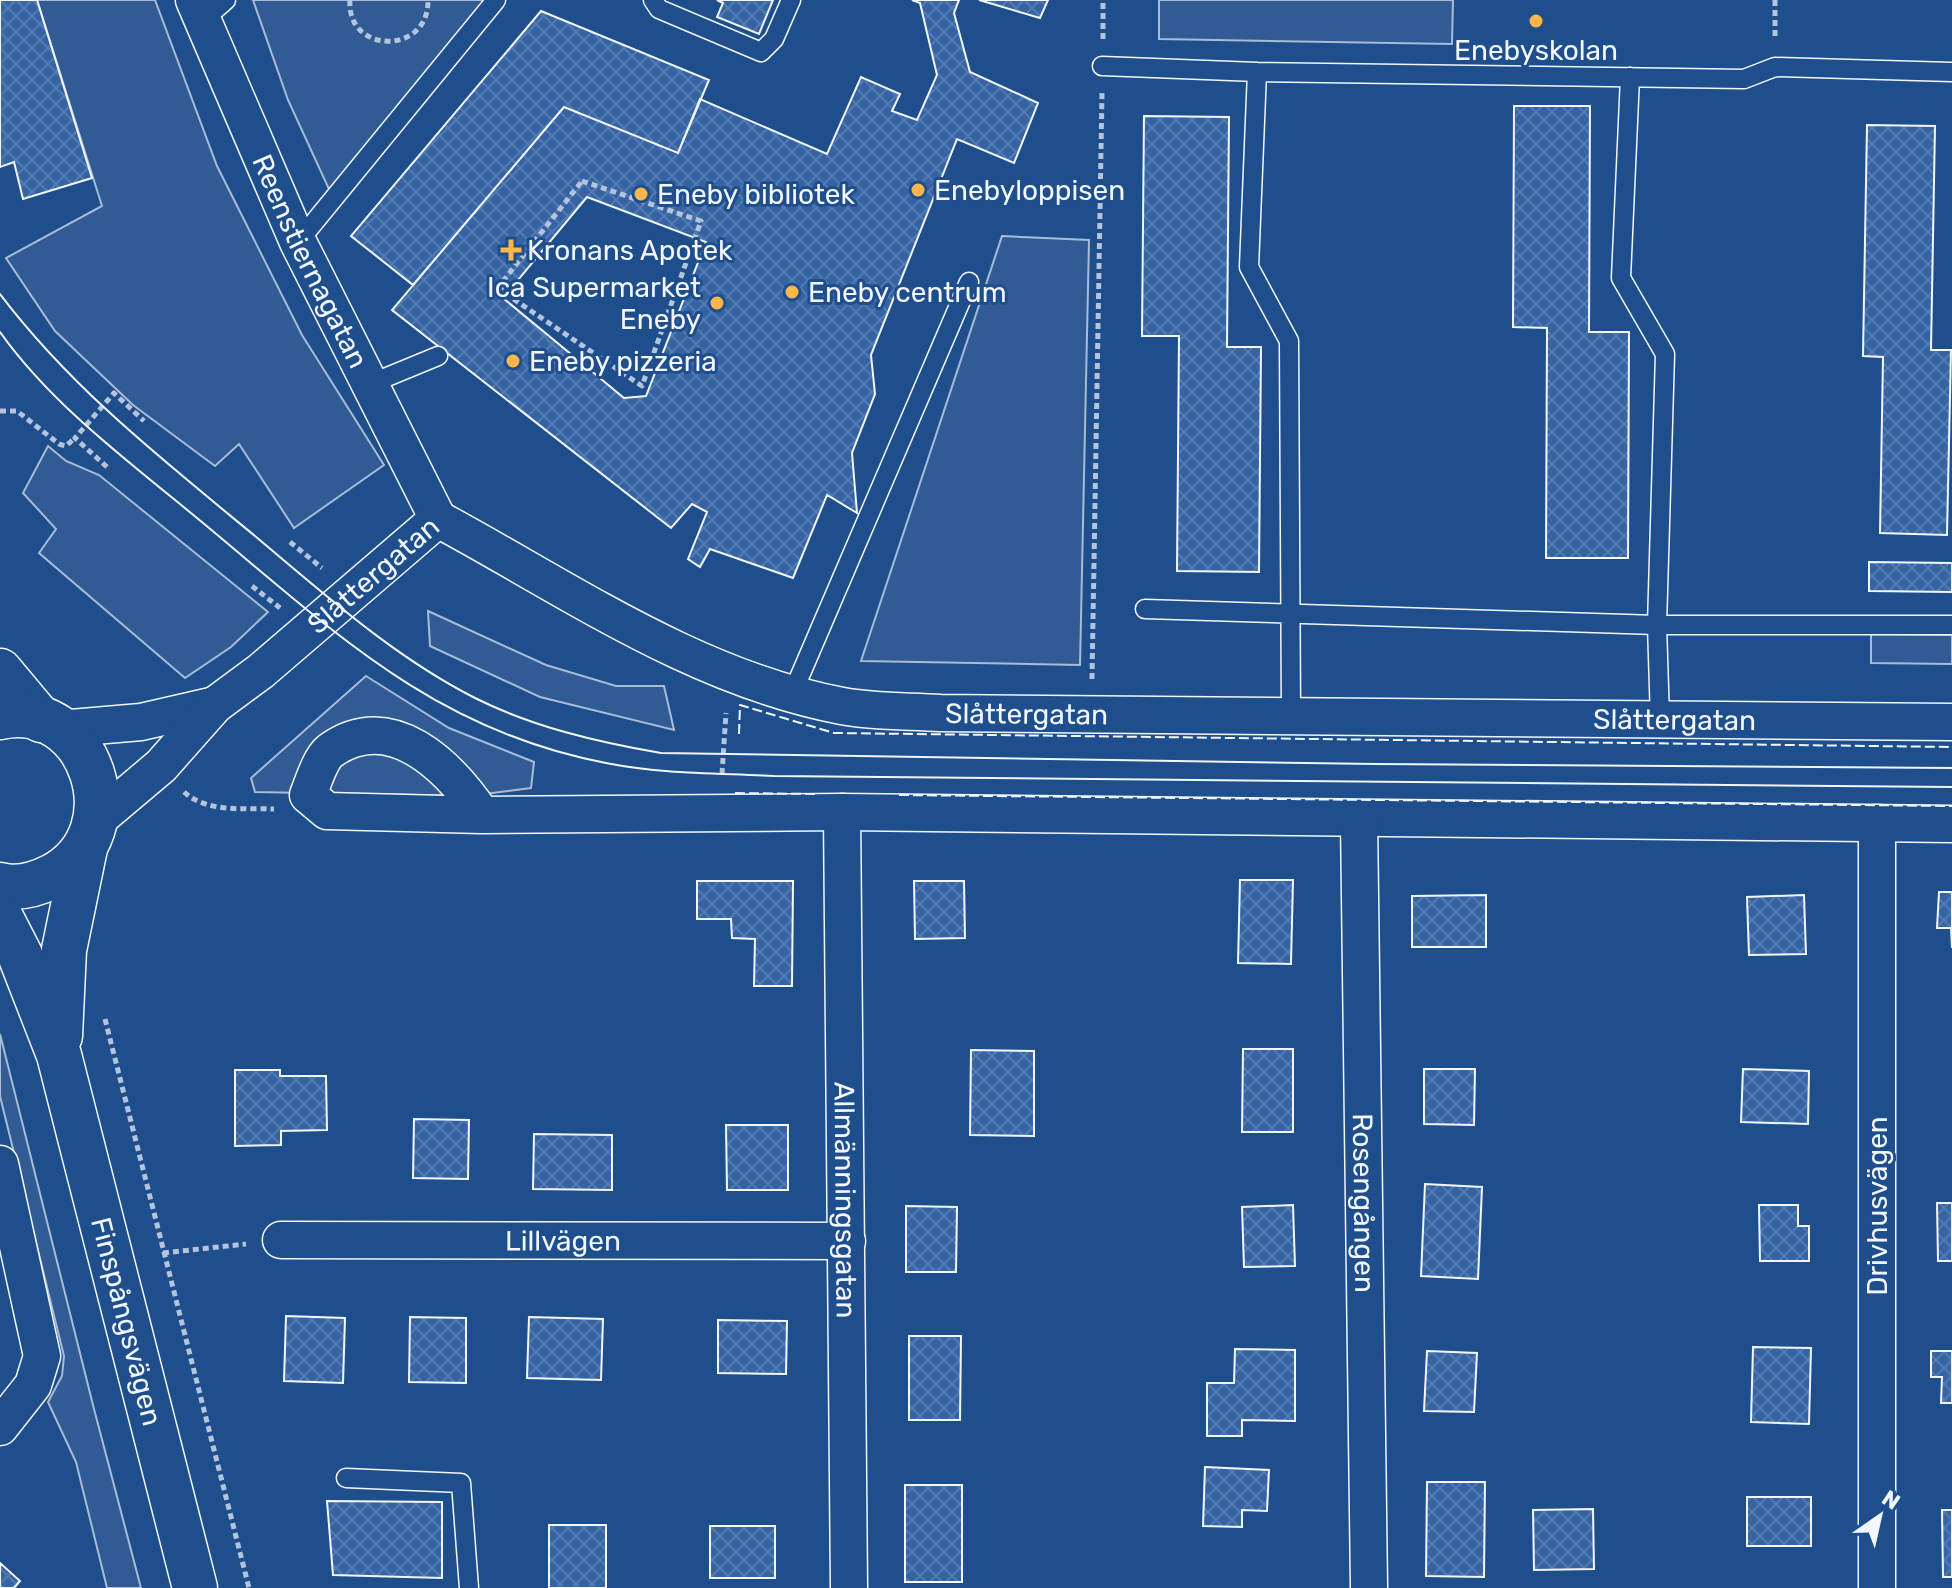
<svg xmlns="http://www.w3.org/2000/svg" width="1952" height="1588" viewBox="0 0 1952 1588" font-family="Rubik,sans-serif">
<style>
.built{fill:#305b95;stroke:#a8bbd7;stroke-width:2}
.building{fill:url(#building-cross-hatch);stroke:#f2f6ff;stroke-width:2;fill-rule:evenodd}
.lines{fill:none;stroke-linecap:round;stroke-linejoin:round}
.service-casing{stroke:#f2f6ff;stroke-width:21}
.minor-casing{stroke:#f2f6ff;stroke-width:39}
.secondary-casing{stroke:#f2f6ff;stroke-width:47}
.path{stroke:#b3c4dc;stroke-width:5;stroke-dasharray:6 4;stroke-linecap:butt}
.service{stroke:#1f4e8c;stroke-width:18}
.minor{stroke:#1f4e8c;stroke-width:36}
.secondary{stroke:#1f4e8c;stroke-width:44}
.tram{stroke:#f2f6ff;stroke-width:2}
.fence{stroke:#f2f6ff;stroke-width:2;stroke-dasharray:10 4;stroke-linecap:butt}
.poi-dot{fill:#ffb74d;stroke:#1f4e8c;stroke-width:3}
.labels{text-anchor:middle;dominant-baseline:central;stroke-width:6;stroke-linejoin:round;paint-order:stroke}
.poi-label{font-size:28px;fill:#f2f6ff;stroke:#1f4e8c;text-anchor:start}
.street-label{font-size:28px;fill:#f2f6ff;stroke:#1f4e8c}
</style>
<defs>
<pattern id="building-cross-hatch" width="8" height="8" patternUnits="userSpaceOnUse" patternTransform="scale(2)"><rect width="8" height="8" fill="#3563a3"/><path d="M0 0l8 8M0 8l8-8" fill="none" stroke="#537ab1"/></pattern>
</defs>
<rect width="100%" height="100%" fill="#1f4e8c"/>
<path class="built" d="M37 0H155L217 166 302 335 384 465 294 528 239 444 215 466 133 405 55 331 6 258 102 206Z
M253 0H496L333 198 288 100Z
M1159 0H1453L1452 44 1159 39Z
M1002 236 1089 240 1080 665 861 661Z
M48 446 66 461 99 475 268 612 231 647 185 678 39 553 56 529 23 493Z
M428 611 546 665 616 686H664L674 730 540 697 430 646Z
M1871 634 1952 635V664L1871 663Z
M366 676 449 728 534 762 531 788 469 796 255 792 251 778Z
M0 1034 94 1409 141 1588H107L76 1462 48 1402 62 1376 64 1356 0 1096Z"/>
<path class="building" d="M0 0H37L92 178 23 199 14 162 0 167Z
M717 0H773L759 34 717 17 723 3Z
M912 0H959L954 13 970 72 1038 103 1014 163 957 139 871 355 875 394 852 453 857 513 827 495 793 578 710 549 700 567 688 559 707 512 692 504 671 528 392 310 564 107 678 153 700 99 827 154 861 77 900 94 892 111 917 120 937 75 920 3ZM587 197 706 242 646 396 624 398 503 298Z
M979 0H1048L1040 18Z
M541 11 709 80 678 153 564 107 413 285 351 236Z
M1514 106H1590L1589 332H1629L1628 558H1546L1547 328 1513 327Z
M1144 116 1229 117 1227 347H1261L1259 572 1177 571 1179 336H1142Z
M1867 125 1935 126 1931 350H1951L1947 535 1880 533 1883 357 1863 356Z
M1869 562 1952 563V592L1869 591Z
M1240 880H1293L1291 964 1238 963Z
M697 881H793L792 986H754L755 939 732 938 731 919H697Z
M914 881H964L965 938 915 939Z
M1939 892H1952V948L1951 928H1937Z
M1486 895V947H1412V896Z
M1804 895 1806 954 1749 955 1747 897Z
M1243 1049H1293V1132H1242Z
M971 1050 1034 1051V1136L970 1135Z
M1424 1069H1475L1474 1125 1424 1124Z
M1743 1069 1809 1071 1808 1124 1741 1122Z
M235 1070H280V1076H326L327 1130 281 1131V1145L235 1146Z
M414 1119 469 1120 468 1179 413 1178Z
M726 1125H788V1190H727Z
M534 1134 612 1135V1190L533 1189Z
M1425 1184 1482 1187 1478 1279 1421 1276Z
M1937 1203H1952V1261H1938Z
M1293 1205 1295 1266 1244 1267 1242 1207Z
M1759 1205H1798V1226H1809V1261H1760Z
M906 1206 957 1207 956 1272H906Z
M286 1316 345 1318 343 1383 284 1381Z
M410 1317 466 1318V1383L409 1382Z
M529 1317 603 1319 601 1380 527 1378Z
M718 1320 787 1321 786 1374 718 1373Z
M909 1336H961L960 1420H909Z
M1753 1347 1811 1348 1809 1424 1751 1422Z
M1235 1349 1295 1350V1421L1242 1420V1436H1207V1383H1234Z
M1427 1351 1477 1353 1474 1412 1424 1411Z
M1931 1351H1952V1403H1941L1942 1377H1931Z
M1205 1467 1269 1470 1267 1511 1242 1510V1527L1203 1526Z
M1427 1482H1485L1484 1577 1426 1576Z
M905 1485H962V1582H905Z
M1747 1497H1811V1546H1747Z
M327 1501 442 1502V1578L333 1575Z
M1593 1509 1594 1569 1534 1570 1533 1510Z
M1942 1510H1952V1577H1943Z
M549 1525H606V1588H549Z
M710 1526H775V1578H710Z
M0 1563 20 1581 14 1588H0Z"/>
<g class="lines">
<g class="service-casing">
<path id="service" d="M653 0 659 9 761 52 774 39 791 0
M201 22 226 0
M1102 66 1257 72 1744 79 1775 67 1952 72
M1257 72 1249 267 1289 341 1291 716
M1630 77 1621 278 1665 354 1657 625 1660 720
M298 242 496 0
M370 384 438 356
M1145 609 1657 625H1952
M793 692 969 282
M346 1478 461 1483 469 1588"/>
</g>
<g class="minor-casing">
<g id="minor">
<path id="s1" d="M194 0 298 242 438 519"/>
<path d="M59 729 141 722 215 705"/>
<path id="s2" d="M842 812 849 1588"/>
<path d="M482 815C449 766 390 707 330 751 320 759 313 783 308 795L327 811 482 815 842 812 1952 824"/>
<path id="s3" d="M1359 819 1369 1588"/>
<path id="s4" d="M97 820 161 766 215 705 261 671 438 519C568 589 694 678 842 706 873 712 908 711 940 713L1952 722"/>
<path d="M0 1164 42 1356 33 1385 0 1427"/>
<path id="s5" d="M281 1240 847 1241"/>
<path d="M1877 1588V823"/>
</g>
</g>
<g class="secondary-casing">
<g id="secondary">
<path d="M0 671 41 720"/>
<path d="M0 717C91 697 136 832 53 876 37 884 18 890 0 885"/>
<path id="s6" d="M0 916 20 955 59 1055 195 1588"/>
<path d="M60 1036 64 950 85 848"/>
</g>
</g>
<path class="path" d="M350 0C346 54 429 56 428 0
M1775 0V39
M1103 39V0
M582 181 701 221 642 386 512 298 500 285Z
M0 411H17L59 444 66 446 75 438
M107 467 75 438 114 393 144 421
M290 542 322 568
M252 586 280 608
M1092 679 1102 93
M722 774 726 713
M184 792C207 813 245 808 274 809
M105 1019 249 1588
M163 1253 246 1244"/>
<use href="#service" class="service"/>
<use href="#minor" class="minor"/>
<use href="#secondary" class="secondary"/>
<path class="tram" d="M0 294C72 389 163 460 255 536 324 594 394 657 475 698 533 727 597 742 661 753L1375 764 1952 768
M0 332C52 405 128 461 197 518 328 626 431 730 606 763 661 774 718 773 774 776L1952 787"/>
<path class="fence" d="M739 734 740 705 834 733 1952 747
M735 793 815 794
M899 795 1952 806"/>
</g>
<g class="poi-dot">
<circle cx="1536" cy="21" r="8"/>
<circle cx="918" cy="190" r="8"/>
<circle cx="641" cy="194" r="8"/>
<path d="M507 238h8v8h8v8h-8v8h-8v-8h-8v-8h8z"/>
<circle cx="792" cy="292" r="8"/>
<circle cx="717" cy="303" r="8"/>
<circle cx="513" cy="361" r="8"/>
</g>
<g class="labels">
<g class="poi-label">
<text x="1536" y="50" text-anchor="middle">Enebyskolan</text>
<text x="934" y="190">Enebyloppisen</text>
<text x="657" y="194">Eneby bibliotek</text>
<text x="527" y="250">Kronans Apotek</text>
<text x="701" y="287" text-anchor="end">Ica Supermarket<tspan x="701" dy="32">Eneby</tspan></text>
<text x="808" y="292">Eneby centrum</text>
<text x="529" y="361">Eneby pizzeria</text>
</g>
<g class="street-label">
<text stroke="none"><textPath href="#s1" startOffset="286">Reenstiernagatan</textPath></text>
<text stroke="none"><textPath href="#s4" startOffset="370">Slåttergatan</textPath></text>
<text stroke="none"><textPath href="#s4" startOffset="1088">Slåttergatan</textPath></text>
<text stroke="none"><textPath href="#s4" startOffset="1736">Slåttergatan</textPath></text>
<text stroke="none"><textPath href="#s2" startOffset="388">Allmänningsgatan</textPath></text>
<text stroke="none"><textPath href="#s3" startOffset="384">Rosengången</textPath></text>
<text transform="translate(1877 1206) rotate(-90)">Drivhusvägen</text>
<text stroke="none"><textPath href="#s5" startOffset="282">Lillvägen</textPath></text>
<text stroke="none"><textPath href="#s6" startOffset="426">Finspångsvägen</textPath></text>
</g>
</g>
<g transform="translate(1880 1516) rotate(34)" stroke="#1f4e8c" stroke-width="6" paint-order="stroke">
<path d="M0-6L14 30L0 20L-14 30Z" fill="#f2f6ff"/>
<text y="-12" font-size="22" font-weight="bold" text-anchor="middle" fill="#f2f6ff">N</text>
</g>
</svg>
